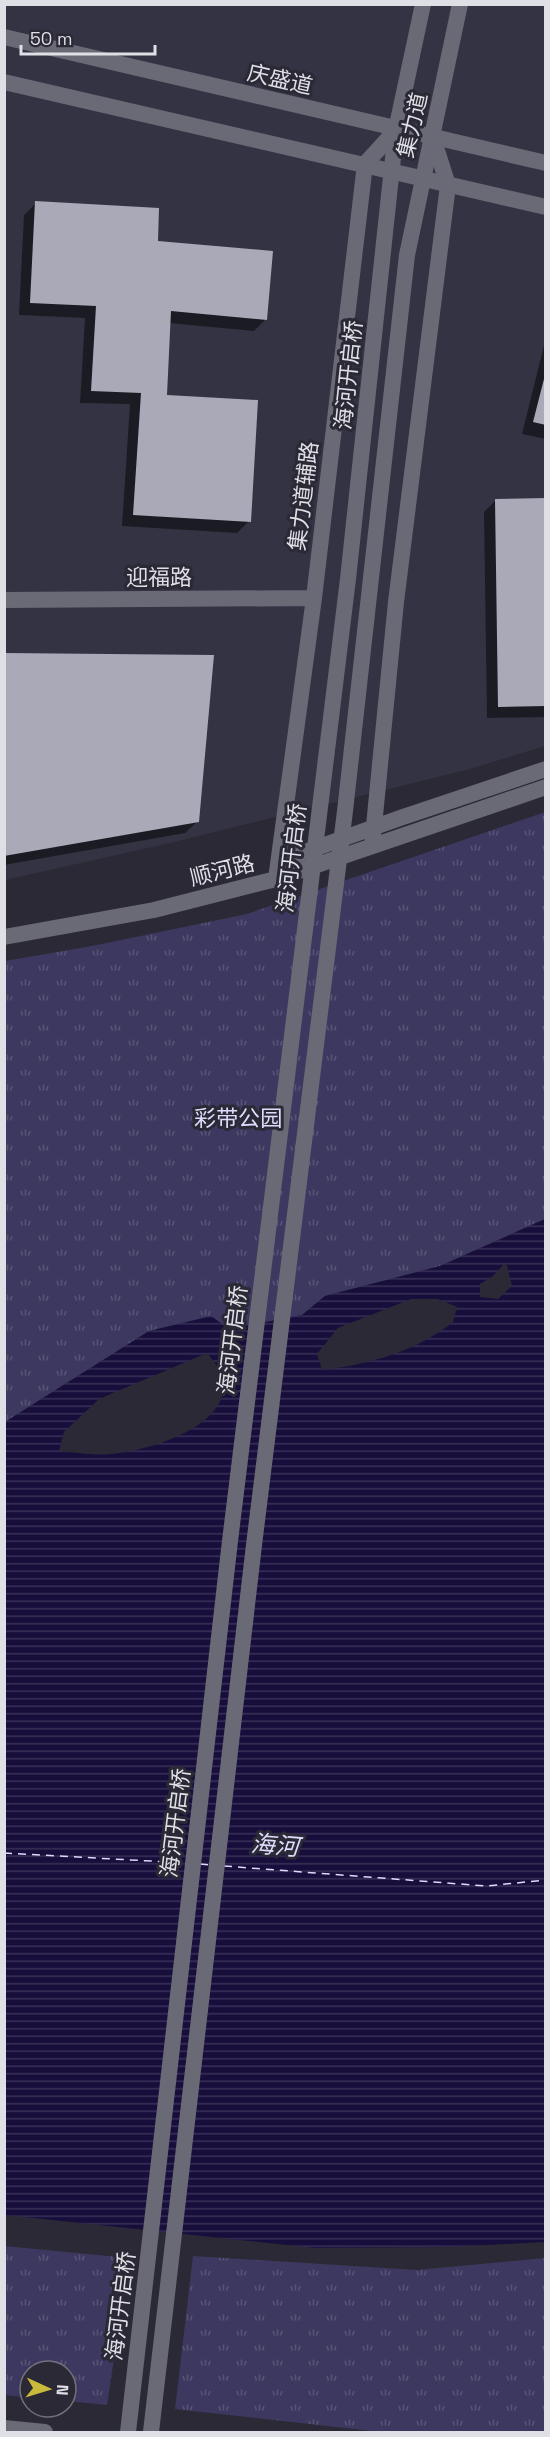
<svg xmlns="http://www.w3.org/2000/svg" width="550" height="2437" viewBox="0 0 550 2437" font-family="'Space Grotesk','Noto Sans SC',sans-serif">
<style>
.built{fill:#343343}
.park{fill:url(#park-tufts)}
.water{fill:url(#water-rules);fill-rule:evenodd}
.shadow{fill:#0007}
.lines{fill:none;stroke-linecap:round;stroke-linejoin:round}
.ferry{stroke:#dcdbfc;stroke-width:1.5;stroke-dasharray:8 6;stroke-linecap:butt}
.building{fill:#aaa9b8}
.tertiary{stroke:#6a6a77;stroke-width:16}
.secondary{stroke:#6a6a77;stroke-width:16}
.labels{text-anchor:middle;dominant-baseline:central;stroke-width:6;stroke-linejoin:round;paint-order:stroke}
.street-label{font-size:22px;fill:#dfdfe6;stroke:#2a2935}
.park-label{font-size:22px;fill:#dddcfe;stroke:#2a2935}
.water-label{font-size:24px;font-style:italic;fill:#dcdbfc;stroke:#2a2935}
</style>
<defs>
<pattern id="park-tufts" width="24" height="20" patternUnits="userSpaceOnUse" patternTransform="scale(1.5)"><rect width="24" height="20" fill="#3c385f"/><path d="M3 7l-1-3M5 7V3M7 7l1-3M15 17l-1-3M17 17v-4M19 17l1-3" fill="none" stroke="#585476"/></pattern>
<pattern id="water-rules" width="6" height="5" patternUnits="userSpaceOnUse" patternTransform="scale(1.5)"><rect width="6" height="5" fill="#180e3c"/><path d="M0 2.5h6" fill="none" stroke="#393158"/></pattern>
</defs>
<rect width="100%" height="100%" fill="#2a2935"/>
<path class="built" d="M4 5H545V746L470 769 170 843 5 880Z"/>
<path class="park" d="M545 812V1219L440 1266 325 1296 302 1315 229 1329 149 1331 5 1422V961L92 946 247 914Z
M4 2246 129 2258 107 2405 66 2401V2371H30V2398L5 2395Z
M193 2256 417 2270 545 2258V2432H380L175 2409Z"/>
<path class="water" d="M545 1219V2242L449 2247 315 2248 5 2215V1422L149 1331 211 1316 229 1329 302 1315 325 1296 440 1266ZM506 1262 512 1286 498 1299 480 1297V1284L493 1276ZM411 1299H438L457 1307 453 1322C415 1352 370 1364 322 1370L317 1354 338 1328ZM207 1353C263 1415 158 1450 110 1454 94 1456 75 1452 59 1451L64 1432 99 1399Z"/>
<path class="shadow" d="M36 203 156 242 266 319 254 331 169 323 165 396 249 521 237 533 122 526 130 404 80 403 85 318 19 315 24 215Z
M546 337V439L522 434Z
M496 500H546V717L487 718 484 512Z
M4 655 198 821 185 833 4 865Z"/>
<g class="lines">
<path class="ferry" d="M4 1853 186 1863
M200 1864 210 1865
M224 1866 486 1886 546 1880"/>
</g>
<path class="building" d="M35 201 159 208 158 241 273 251 267 320 171 311 167 395 258 400 251 522 133 515 141 393 91 391 96 306 30 303Z
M545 375H546V425L533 422Z
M546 498V706L498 707 495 499Z
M4 653 214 655 199 822 4 856Z"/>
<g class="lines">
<path class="tertiary" d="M4 600 314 598
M372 846 396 602 448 185 433 138
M280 861 400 818 546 769
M276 879 314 598 365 164 396 130
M4 937 154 910 276 879 546 787
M4 2428 45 2432"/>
<path class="secondary" d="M4 37 546 163
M4 82 546 207
M128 2432 230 1541 348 579 396 130 423 4
M151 2432 254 1545 345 811 407 255 460 4"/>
</g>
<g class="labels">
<g class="street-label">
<text transform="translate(280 79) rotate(13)">庆盛道</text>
<text transform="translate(412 125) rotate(-77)">集力道</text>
<text transform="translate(348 375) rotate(-84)">海河开启桥</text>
<text transform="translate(303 496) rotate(-83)">集力道辅路</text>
<text x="159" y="577">迎福路</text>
<text transform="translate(291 858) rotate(-83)">海河开启桥</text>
<text transform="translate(222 870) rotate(-14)">顺河路</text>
<text transform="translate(232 1340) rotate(-83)">海河开启桥</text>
<text transform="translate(175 1823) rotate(-83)">海河开启桥</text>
<text transform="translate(120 2306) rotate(-83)">海河开启桥</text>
</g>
<g class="park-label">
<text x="238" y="1118">彩带公园</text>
</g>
<g class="water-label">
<text transform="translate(275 1845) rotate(5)">海河</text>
</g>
</g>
<rect width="550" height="2437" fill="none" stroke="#dfdfe6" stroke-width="12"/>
<g transform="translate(48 2389) rotate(94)"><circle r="28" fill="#2a2935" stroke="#72727c" stroke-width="1.5"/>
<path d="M0-4.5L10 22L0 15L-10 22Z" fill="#caba3a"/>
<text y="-9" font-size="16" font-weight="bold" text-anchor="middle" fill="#dfdfe6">N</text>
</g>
<path d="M21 45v9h134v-9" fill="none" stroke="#dfdfe6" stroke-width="3"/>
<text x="30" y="45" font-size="18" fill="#dfdfe6" stroke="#2a2935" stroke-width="4.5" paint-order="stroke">50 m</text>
</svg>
